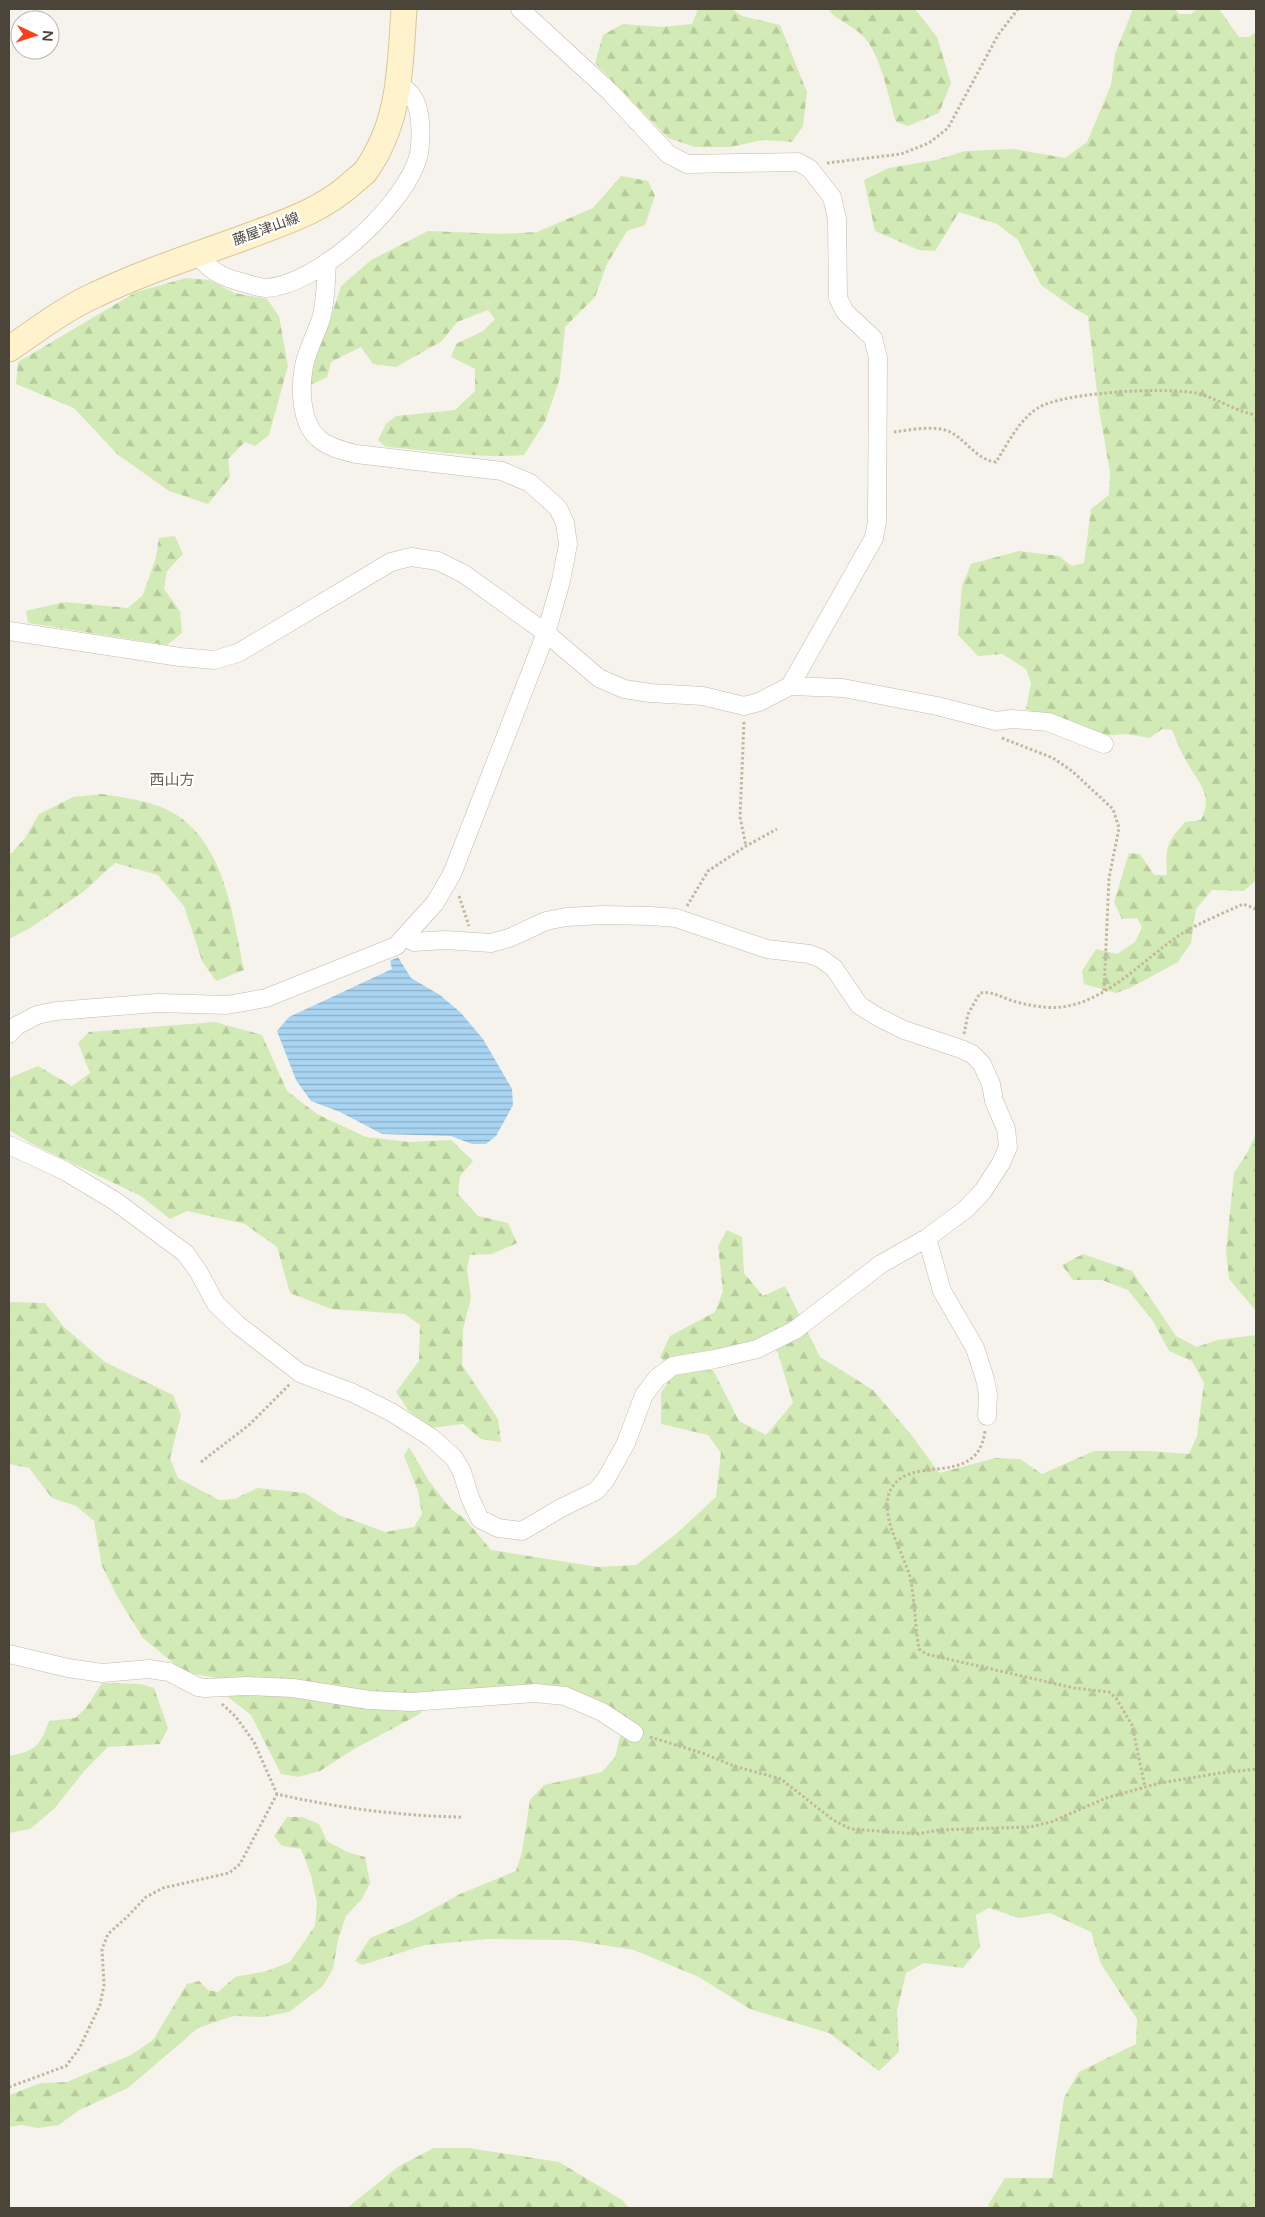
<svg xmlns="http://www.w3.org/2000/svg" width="1265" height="2217" viewBox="0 0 1265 2217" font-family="'Varela Round','Noto Sans JP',sans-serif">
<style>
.forest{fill:url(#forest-firs)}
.water{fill:url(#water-rules)}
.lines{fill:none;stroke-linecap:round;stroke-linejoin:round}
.street-casing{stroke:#c2bbae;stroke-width:19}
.secondary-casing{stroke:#d6c79b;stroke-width:27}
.path{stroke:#c4b79f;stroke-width:3;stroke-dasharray:2.5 2.5;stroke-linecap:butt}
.street{stroke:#fff;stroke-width:18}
.secondary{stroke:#fff3cd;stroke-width:25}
.labels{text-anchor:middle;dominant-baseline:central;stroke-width:4;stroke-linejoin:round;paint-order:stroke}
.street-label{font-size:14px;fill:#4b4439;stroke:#fff}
.neighbourhood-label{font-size:15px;fill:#6e6250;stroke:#fff}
</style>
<defs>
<pattern id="forest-firs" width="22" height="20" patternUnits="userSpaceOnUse" patternTransform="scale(1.25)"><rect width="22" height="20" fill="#d2eab5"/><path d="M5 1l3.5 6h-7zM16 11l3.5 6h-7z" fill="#b6ca9c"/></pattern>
<pattern id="water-rules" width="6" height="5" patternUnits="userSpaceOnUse" patternTransform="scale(1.25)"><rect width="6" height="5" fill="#a9d4f2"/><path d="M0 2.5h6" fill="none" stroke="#8caec5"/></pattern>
</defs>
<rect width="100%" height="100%" fill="#f6f3ec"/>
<path class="forest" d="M698 9H732L742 16 780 25 807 92 803 126 792 142 763 140 730 147H695L668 138 595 63 603 35 623 24 661 27 692 24Z
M828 9H915L937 37 951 83 939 113 908 126 896 122C888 97 881 53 862 35 852 25 837 21 828 9Z
M1133 9H1175L1179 14H1191L1197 9H1219L1239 37H1249L1256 32V880L1244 891 1212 890 1196 909 1191 943 1178 962 1130 988 1116 993 1084 984 1082 971 1096 949 1117 954 1135 942 1142 927 1137 918 1122 919 1114 902 1129 853 1140 854 1154 875H1167C1165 847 1167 842 1185 822L1201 820C1213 796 1201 786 1189 766 1182 755 1177 742 1172 730L1162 729 1150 738 1125 734 1104 736 1026 709 1031 683 1026 669 1002 654 978 656 958 635 962 586 971 564 1019 551 1059 556 1072 566 1084 563 1091 509 1109 495 1110 472 1099 409 1088 316 1075 309 1041 285 1018 240 997 224 959 212 935 251 919 250 875 231 864 180 889 168 936 160 965 151 1013 149 1065 158 1087 142 1111 85 1115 54Z
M621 176 648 181 655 196 645 225 627 231 607 264 595 297 565 327 560 378 545 422 524 455C479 459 431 450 386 447L378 440 386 424 396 416 455 410 475 391V369L451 357 456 344 483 331 495 319 488 310 457 322 442 341 396 367 373 364 361 347 331 362 327 377 311 385 310 368 328 326 341 286 371 260 428 231 502 234 537 232 593 208Z
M186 278 209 280 235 293 267 299 279 316 288 366 269 435 255 446 245 442 228 459 230 477 208 504 169 491 117 454 74 408 16 384 18 362 136 292Z
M175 536 183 554 167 571 164 589 180 611 182 633 167 645 28 623 26 611 65 602 128 608 143 595 156 557 159 538Z
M102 794C127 798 154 801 175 814 225 845 233 917 244 970L216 981 202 961 184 906 158 875 115 863 83 892 30 928 9 939V853H12L25 838 39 814 73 797Z
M215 1022 262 1035 287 1091 317 1114 366 1137 409 1142 451 1140 473 1161 460 1176 458 1194 478 1216 508 1223 517 1243 492 1254 470 1255 467 1269 471 1298 463 1329 462 1365 498 1419 501 1442 481 1439 463 1424 430 1428 408 1410 396 1392 419 1361 420 1325 405 1314 331 1309 290 1293 277 1247 245 1224 187 1211 170 1219 141 1196 32 1144 9 1130V1078L38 1066 72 1086 90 1073 78 1043 89 1032Z
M1256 1134V1311L1229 1279 1226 1251 1234 1173 1247 1153Z
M727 1230 742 1237 744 1273 763 1296 785 1286 820 1357 873 1390 913 1437 939 1473 996 1458 1020 1459 1042 1474 1094 1451H1149L1189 1454 1197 1436 1204 1383 1192 1361 1169 1351 1153 1321 1128 1290 1102 1280H1073L1062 1265 1083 1254 1132 1271 1176 1336 1197 1347 1217 1340 1256 1335V2208H989L988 2205 1005 2178H1052L1064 2098 1079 2072 1136 2044 1137 2019 1101 1964 1091 1932 1050 1913 1019 1918 989 1908 976 1915 980 1947 963 1968 924 1963 906 1973 897 2011 899 2052 879 2071 829 2033 750 2009 699 1977 634 1950 571 1940 488 1939 425 1945 362 1965 355 1961 370 1938 409 1922 460 1894 516 1871 522 1852 530 1800 544 1785 602 1772 615 1757 621 1733 616 1717 598 1699 565 1689 521 1686 433 1691 420 1714 354 1749 320 1771 298 1777 281 1774 251 1715 228 1697 216 1678 194 1674 177 1666 143 1638 118 1598 102 1566 94 1521 76 1506 52 1498 29 1468 9 1464V1302L45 1303 64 1327 105 1362 173 1395 181 1415 170 1458 178 1478 219 1500 235 1499 257 1488 305 1493 339 1515 385 1532 414 1527 422 1514 418 1491 404 1456 409 1447 429 1481 450 1508 465 1519 491 1550 598 1567 636 1565 676 1534 716 1497 721 1453 708 1435 661 1424V1393L674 1373 713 1370 739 1421 766 1435 793 1403 778 1353 765 1337 741 1347 666 1363 660 1357 670 1336 715 1312 723 1291 718 1246Z
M102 1683 140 1684 154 1688 168 1728 160 1744 108 1747 85 1770 54 1809 30 1829 9 1833V1756C36 1751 40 1746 49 1721L75 1718 86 1708Z
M287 1817H302L319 1824 327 1841 347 1852 365 1857 370 1883 362 1899 346 1916 338 1940 333 1969 323 1986 289 2012 263 2017 233 2016 198 2028 128 2088 79 2110 59 2125 38 2128 22 2125 9 2127V2095L41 2083 67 2082 131 2055 153 2040 187 1984 199 1981 208 1990 218 1992 235 1977 267 1971 290 1962 315 1926 317 1903 311 1875 301 1849 282 1846 274 1836Z
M434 2148H469L559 2162 622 2200 629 2208H347L399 2166Z"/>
<path class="water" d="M398 957 411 978 440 995 461 1013 483 1039 512 1089 513 1105 496 1136 486 1144H472L451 1136 382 1134 340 1112 311 1101 296 1080 277 1031 289 1017 392 969 390 961Z"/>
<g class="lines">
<g class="street-casing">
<path id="street" d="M520 9 610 92 668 154 687 164 798 162 810 169 832 197 837 219 838 298 845 312 873 338 878 358 877 521 874 538 790 686
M198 255C210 271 222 277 241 282 249 284 259 288 267 288 318 284 396 212 415 166 421 153 421 135 420 121 418 104 414 92 398 85
M9 631 180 657 214 660 238 653 391 562 411 557 438 561 464 574 546 633 599 678 624 689 650 693 703 696 744 706 759 702 790 686 843 688 937 706 996 721 1012 719 1048 722 1104 744
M9 1034 16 1026 37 1015 56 1011 158 1003 227 1005 266 998 396 946 435 903 452 874 546 633 561 581 568 544 565 523 558 508 530 483 502 471 356 454C344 451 327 447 318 438 300 422 300 387 304 366 307 350 316 334 321 319 326 300 326 281 327 262
M9 1145 65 1171 115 1201 185 1253 198 1271 216 1304 238 1325 300 1373 353 1393 391 1412 432 1438 454 1458 462 1472 470 1498 480 1519 498 1528 522 1531 561 1508 596 1491 606 1479 626 1443 644 1395 657 1378 673 1366 715 1359 757 1349 795 1330 881 1264 927 1238 966 1209 983 1191 1001 1163 1008 1147 1006 1129 994 1101 991 1084 982 1064 972 1054 961 1049 904 1030 878 1017 859 1005 834 968 820 958 809 954 767 949 676 918 651 916 603 915 566 917 546 921 509 938 491 943 445 940 414 942 407 937
M927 1238 942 1291 975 1348 985 1379 988 1394 987 1416
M9 1654 68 1668 102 1673 149 1669 169 1672 198 1687 205 1688 247 1686 293 1688 369 1700 411 1702 535 1693 565 1696 602 1712 634 1733"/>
</g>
<g class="secondary-casing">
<path id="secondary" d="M9 349C37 330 64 309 95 295 143 272 194 256 243 238 282 223 320 212 351 184 355 180 361 176 365 172 401 122 400 67 404 9"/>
</g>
<path class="path" d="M827 163 901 154 929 143 948 128 998 35 1018 9
M894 432C911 430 931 425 948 431 965 438 976 460 996 462 1008 443 1019 420 1038 408 1063 392 1165 387 1196 393 1215 397 1234 411 1256 415
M744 722 740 817 746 846
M1002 738 1053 758 1072 771 1113 809 1119 828 1109 878 1104 991
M459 896 469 926
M687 906 708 871 746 846 777 829
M964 1034 968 1014 980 993C992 991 1001 997 1013 1001 1026 1005 1047 1009 1062 1007 1107 1001 1142 961 1178 936 1198 923 1222 914 1243 904L1254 908 1256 911
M985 1431C977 1493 901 1448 888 1497 886 1506 888 1518 891 1527 896 1544 905 1560 910 1577 915 1601 915 1626 919 1649L926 1654 1074 1688 1109 1692 1116 1698 1132 1725 1145 1787
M201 1462 249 1425 290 1384
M222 1704 236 1717 254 1742 277 1794C338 1808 400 1816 462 1817
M650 1737 702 1753 734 1766 781 1779 833 1820 851 1829 918 1834 939 1830 1030 1827 1051 1822 1106 1798 1160 1783 1220 1773 1256 1769
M9 2087 66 2066 79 2049 100 2005 104 1985 102 1949 108 1934 127 1917 146 1897 163 1888 229 1873 240 1864 277 1794"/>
<use href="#street" class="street"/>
<use href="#secondary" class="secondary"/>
</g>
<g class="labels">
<g class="street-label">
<text transform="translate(266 229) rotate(-20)">藤屋津山線</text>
</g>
<g class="neighbourhood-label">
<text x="172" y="780">西山方</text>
</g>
</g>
<rect width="1265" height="2217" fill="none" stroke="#4b4439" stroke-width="20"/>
<g transform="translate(35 35) rotate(94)"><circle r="24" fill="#ffffff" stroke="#b7b4b0"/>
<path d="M0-4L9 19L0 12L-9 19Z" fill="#fc3f1d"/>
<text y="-8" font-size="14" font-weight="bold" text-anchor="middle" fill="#4b4439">N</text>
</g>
</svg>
